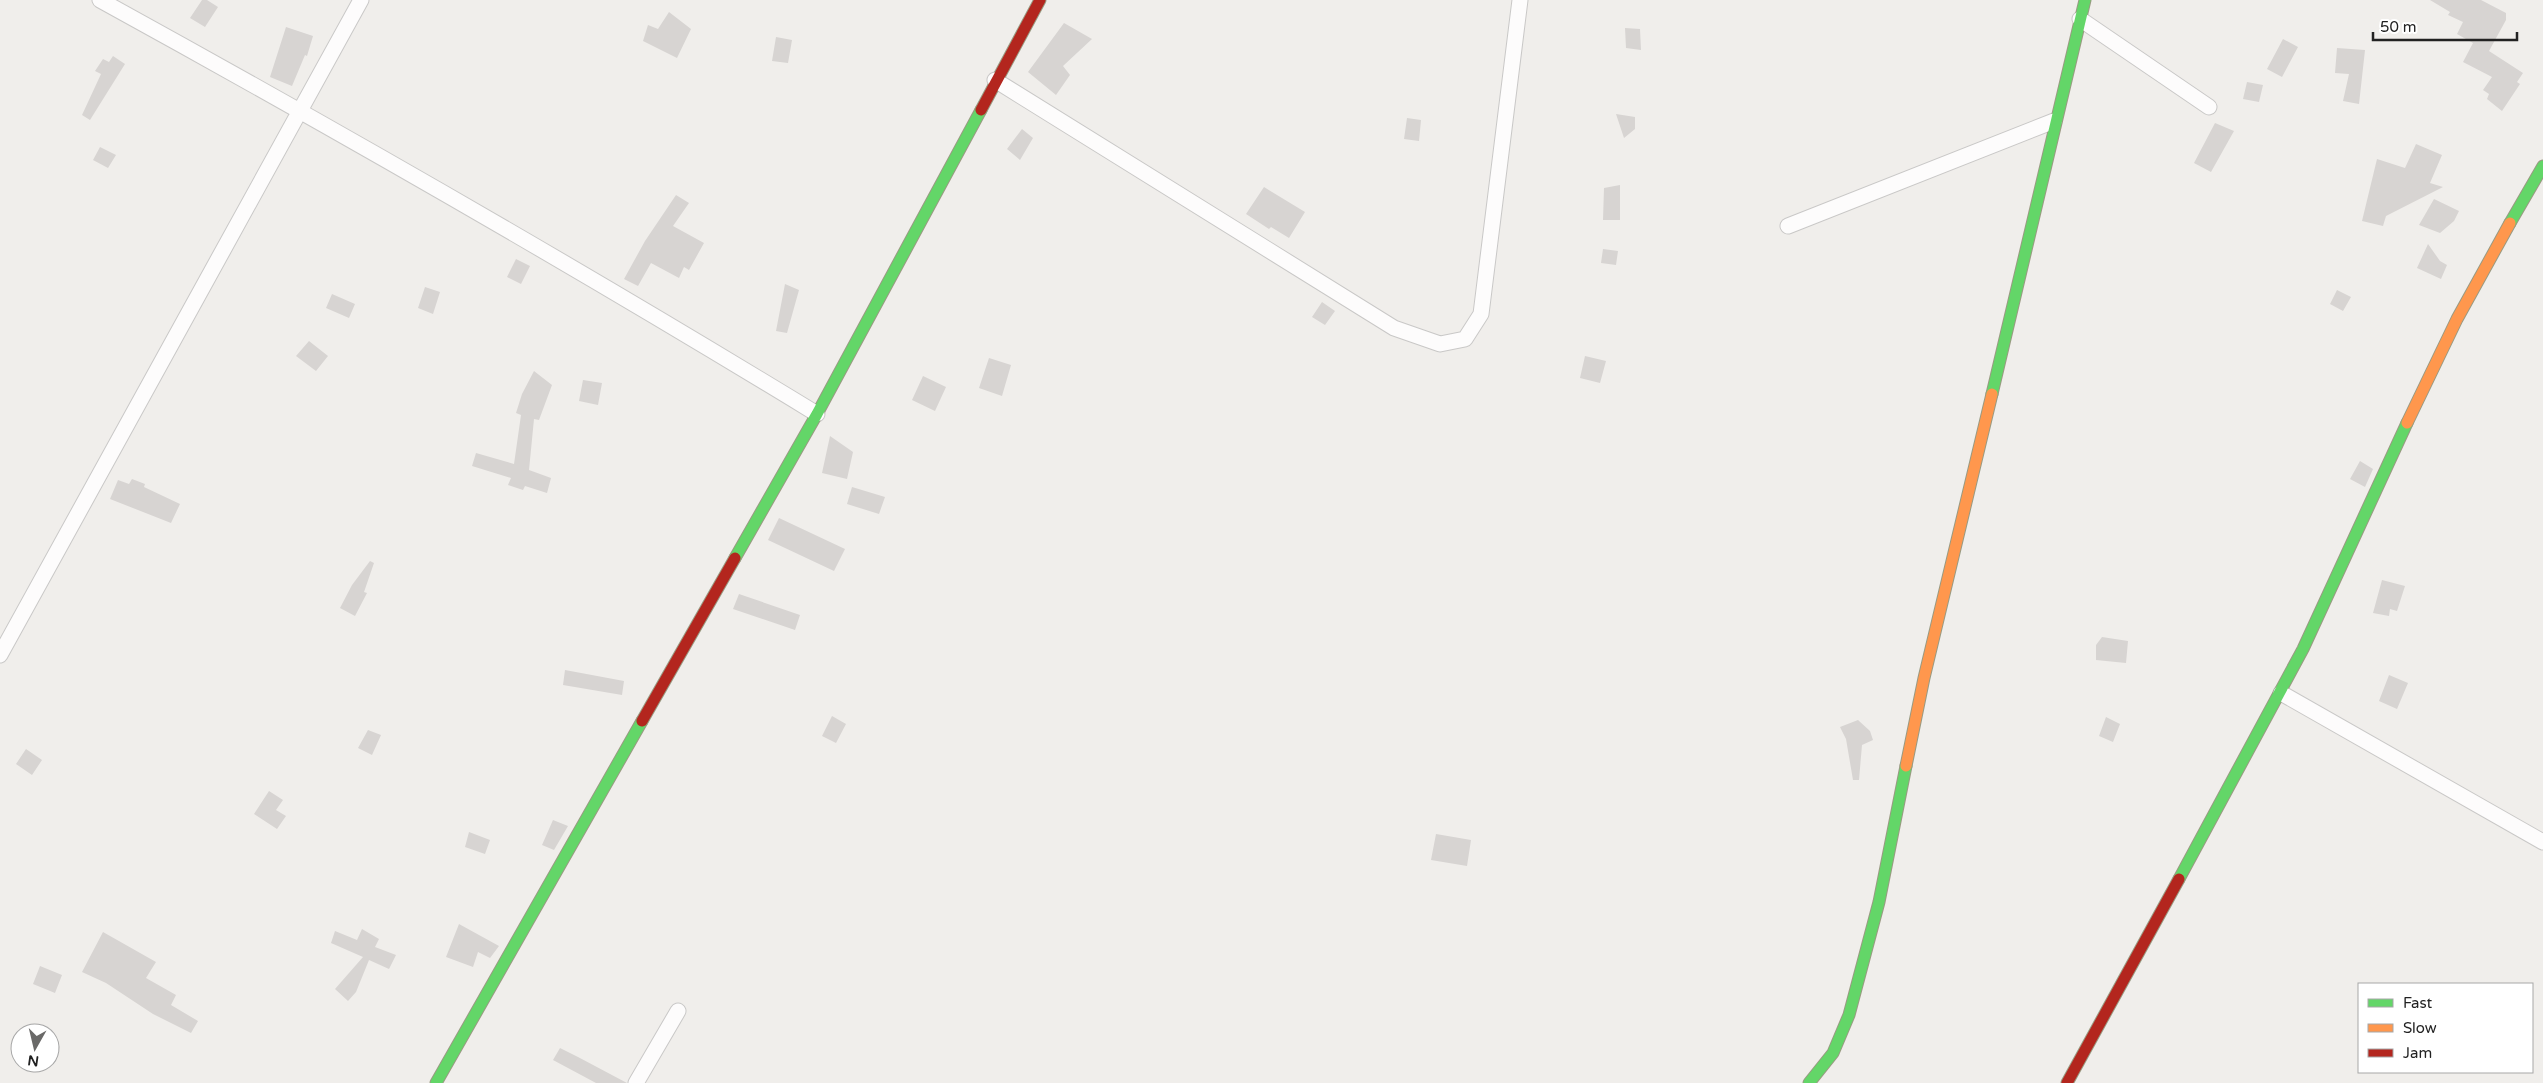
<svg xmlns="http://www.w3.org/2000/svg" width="2543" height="1083" viewBox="0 0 2543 1083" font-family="'Varela Round',sans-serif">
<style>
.building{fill:#d7d4d2}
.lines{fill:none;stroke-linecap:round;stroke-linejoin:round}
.street-casing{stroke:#c9c8c7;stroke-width:17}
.fast-casing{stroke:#999a82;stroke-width:13}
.slow-casing{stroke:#999a82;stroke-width:13}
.jam-casing{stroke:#999a82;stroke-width:13}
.street{stroke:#fdfcfc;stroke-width:15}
.fast{stroke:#63d668;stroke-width:11}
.slow{stroke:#ff974d;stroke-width:11}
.jam{stroke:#b3261e;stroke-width:11}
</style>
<rect width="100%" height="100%" fill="#f0eeeb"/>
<path class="building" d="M202 0H207L218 7 205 27 190 18Z
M2430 0H2481L2506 13V20L2489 51 2523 73 2517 82 2520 84 2502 111 2487 99 2489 94 2483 90 2492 77 2463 62 2473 43 2457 34 2463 22 2448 15 2450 12Z
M669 12 691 29 677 58 643 41 648 25 658 29Z
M1064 23 1092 39 1063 66 1070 75 1056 95 1028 72Z
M286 27 313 36 307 56 305 55 292 86 270 77Z
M1625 28 1640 29 1641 50 1626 48Z
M776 37 792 40 788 63 772 61Z
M2283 39 2298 47 2282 77 2267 69Z
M2337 48 2365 50 2359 104 2343 101 2349 74 2335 73Z
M113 56 125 64 90 120 82 115 101 74 95 71 103 59 109 62Z
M2247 82 2263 85 2259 102 2243 99Z
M1616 114 1635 117V129L1624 138Z
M1407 118 1421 120 1419 141 1404 139Z
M2215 123 2234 131 2211 172 2194 163Z
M1022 129 1033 138 1020 160 1007 149Z
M2416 144 2442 155 2430 183 2443 187 2386 216 2383 226 2362 221 2377 159 2405 168Z
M100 147 116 155 108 168 93 160Z
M1620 185V220H1603L1604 188Z
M1264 187 1305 212 1289 238 1271 227 1269 229 1246 214Z
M676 195 689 203 673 226 704 243 689 270 684 267 679 278 651 263 638 286 624 279 645 241Z
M2434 199 2459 211 2454 221 2440 233 2419 225Z
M2428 244 2440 261 2447 265 2441 279 2417 268Z
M1603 249 1618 251 1616 265 1601 263Z
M516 259 530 266 521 284 507 277Z
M785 284 799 290 787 333 776 331Z
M425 287 440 292 433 314 418 308Z
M2337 290 2351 297 2343 311 2330 304Z
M332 294 355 304 349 318 326 308Z
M1322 302 1335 311 1325 325 1312 317Z
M309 341 328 356 316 371 296 356Z
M1585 356 1606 361 1600 383 1580 378Z
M989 358 1011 365 1002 396 979 388Z
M534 371 552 385 539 420 534 419 529 470 551 478 547 493 525 486 523 490 508 485 511 478 472 466 476 453 514 464 521 415 516 413 522 394Z
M923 376 946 387 935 411 912 400Z
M583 380 602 383 598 405 579 401Z
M830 436 853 452 847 479 822 473Z
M2360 461 2373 469 2365 487 2350 479Z
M132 479 145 484 144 487 180 504 171 523 110 499 118 480 129 484Z
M852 487 885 497 879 514 847 504Z
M779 518 845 549 834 571 768 540Z
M370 561 374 563 364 592 367 593 355 616 340 608 352 585Z
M2382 580 2405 586 2397 611 2390 609 2389 616 2373 613Z
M739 594 800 615 795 630 733 609Z
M2102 637 2128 641 2126 663 2096 660V645Z
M565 670 624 681 622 695 563 685Z
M2389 675 2408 683 2397 709 2379 701Z
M832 716 846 724 836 743 822 736Z
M2106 717 2120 724 2113 742 2099 736Z
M1858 720 1870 731 1873 740 1862 745 1859 780H1853L1846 739 1840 727Z
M368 730 381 735 372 755 358 748Z
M26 749 42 760 32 775 16 764Z
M269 791 283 800 276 810 286 816 277 829 254 814Z
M553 820 568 826 554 850 542 845Z
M469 832 490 840 485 854 465 847Z
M1436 834 1471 840 1467 866 1431 860Z
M459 924 499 946 490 958 478 952 473 967 446 957Z
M362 929 379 939 375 947 396 955 389 969 369 960 356 992 348 1001 335 989 363 957 331 943 335 931 357 940Z
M103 932 156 962 146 978 176 995 171 1005 198 1021 191 1033 153 1014 106 983 82 972Z
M40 966 62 975 55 993 33 984Z
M560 1048 578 1057 627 1083H596L553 1060Z"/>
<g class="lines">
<g class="street-casing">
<path id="street" d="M100 0C342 133 581 270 817 414
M2080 19 2209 107
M995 80 1394 328 1440 344 1465 339 1481 314 1520 0
M1788 226 2054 121
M0 655 361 0
M2281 693 2543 842
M636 1083 678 1011"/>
</g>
<g class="fast-casing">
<path id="fast" d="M2510 223 2543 166
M1992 394 2085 0
M735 558 817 414 981 110
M2179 879 2303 649 2407 423
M436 1083 642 721
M1809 1083 1833 1053 1849 1015 1879 902 1906 766"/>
</g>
<g class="slow-casing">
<path id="slow" d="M2407 423 2457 319 2510 223
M1906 766 1924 678 1992 394"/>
</g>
<g class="jam-casing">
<path id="jam" d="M981 110 1040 0
M642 721 735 558
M2067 1083 2179 879"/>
</g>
<use href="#street" class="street"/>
<use href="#fast" class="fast"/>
<use href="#slow" class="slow"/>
<use href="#jam" class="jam"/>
</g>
<rect x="2358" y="983" width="175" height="90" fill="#ffffff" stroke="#a7a7a7"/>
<rect x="2368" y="999" width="25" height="8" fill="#63d668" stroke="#a7a7a7"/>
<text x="2403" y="1008" font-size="15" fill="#222222">Fast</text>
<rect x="2368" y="1024" width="25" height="8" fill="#ff974d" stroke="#a7a7a7"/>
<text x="2403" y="1033" font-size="15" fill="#222222">Slow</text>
<rect x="2368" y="1049" width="25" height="8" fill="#b3261e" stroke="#a7a7a7"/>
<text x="2403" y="1058" font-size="15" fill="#222222">Jam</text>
<g transform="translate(35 1048) rotate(188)"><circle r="24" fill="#ffffff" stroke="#a7a7a7"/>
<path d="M0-4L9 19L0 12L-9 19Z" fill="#6a6968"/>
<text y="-8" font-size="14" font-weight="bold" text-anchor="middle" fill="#222222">N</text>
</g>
<path d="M2373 32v8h144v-8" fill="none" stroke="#222222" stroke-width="2.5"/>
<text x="2380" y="32" font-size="15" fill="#222222" stroke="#ffffff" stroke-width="4" paint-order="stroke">50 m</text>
</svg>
